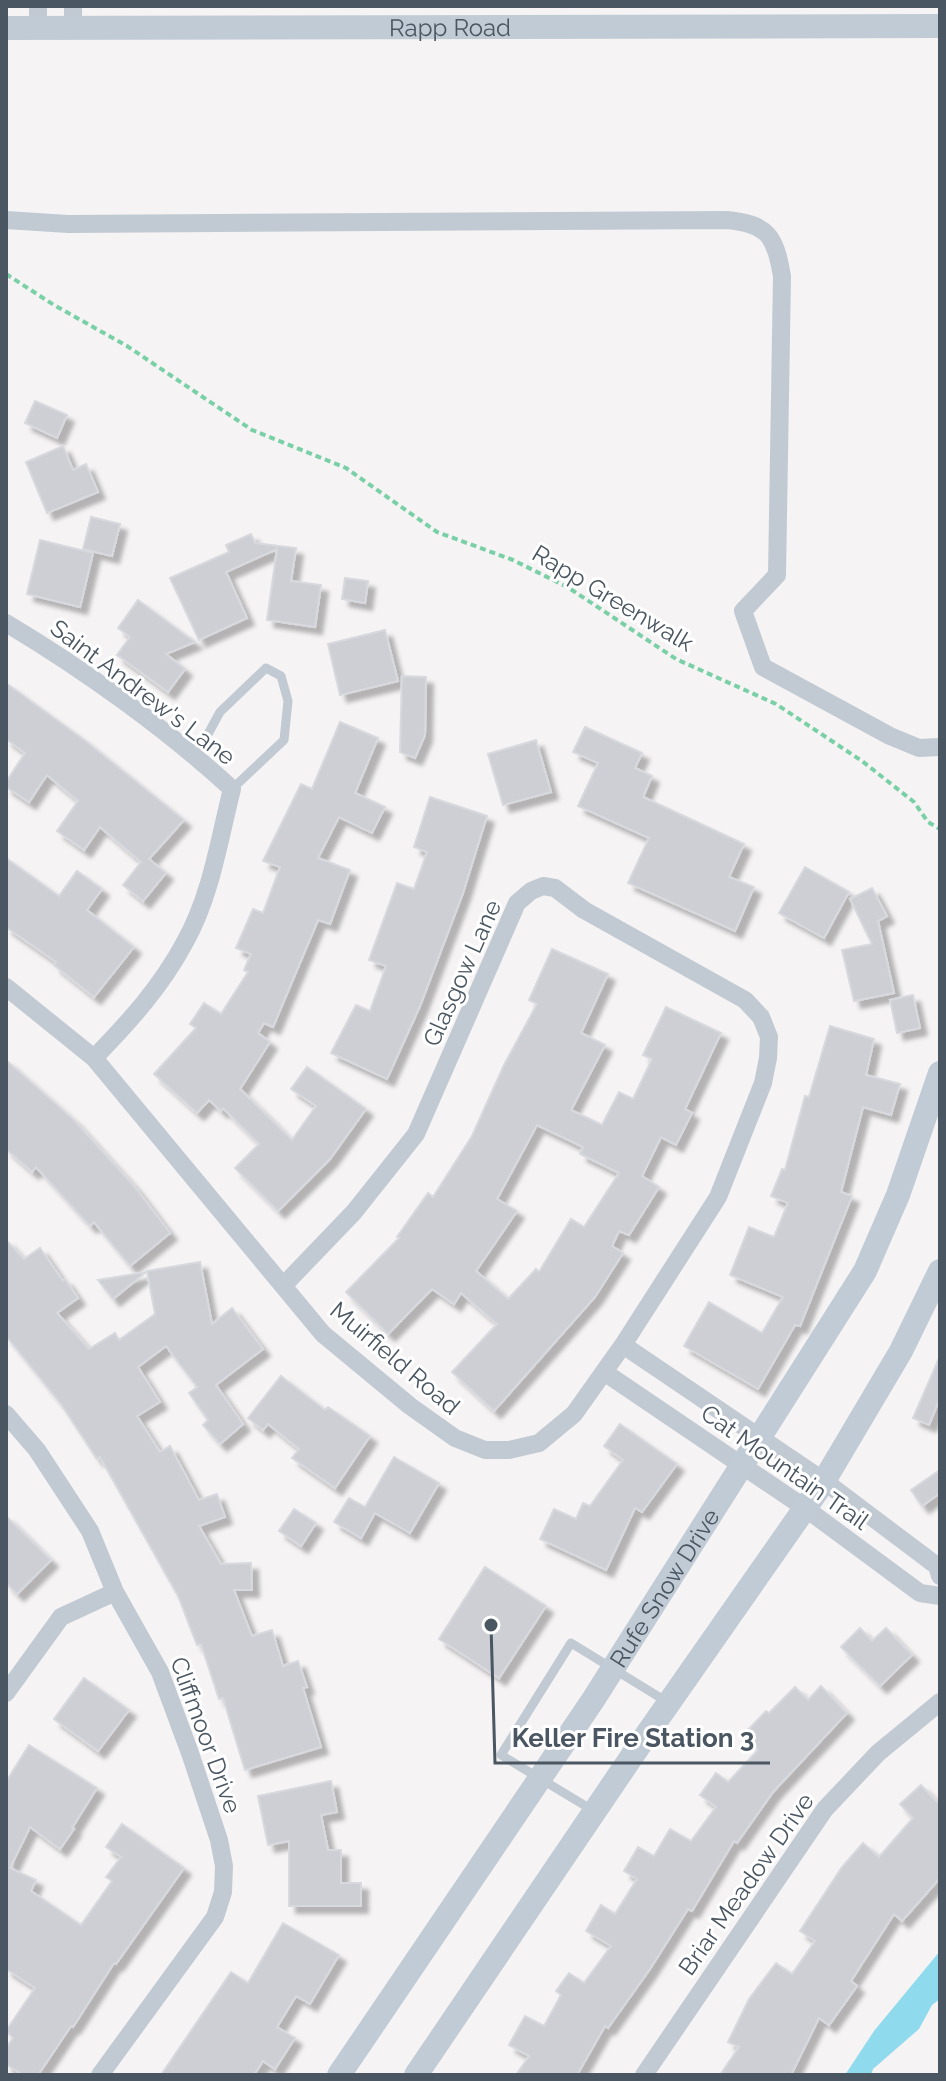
<svg xmlns="http://www.w3.org/2000/svg" width="946" height="2081" viewBox="0 0 946 2081" font-family="Raleway,sans-serif">
<style>
.water{fill:#90daee}
.building{fill:#cdcfd5;stroke:#d7d9de;stroke-width:2;fill-rule:evenodd;filter:url(#shadow)}
.lines{fill:none;stroke-linecap:round;stroke-linejoin:round}
.path{stroke:#7ad0a6;stroke-width:4;stroke-dasharray:6 4;stroke-linecap:butt}
.lane{stroke:#c1cad2;stroke-width:9}
.street{stroke:#c1cad2;stroke-width:18}
.secondary{stroke:#c1cbd6;stroke-width:24}
.labels{text-anchor:middle;dominant-baseline:central;stroke-width:6;stroke-linejoin:round;paint-order:stroke}
.street-label{font-size:24px;fill:#4a5661;stroke:#fff}
.leader{fill:none;stroke:#4a5661;stroke-width:3}
.callout-dot{fill:#4a5661;stroke:#fff;stroke-width:3}
.callout-label{font-size:26px;text-anchor:middle;font-weight:bold;fill:#4a5661;stroke:#fff;stroke-width:6;stroke-linejoin:round;paint-order:stroke}
</style>
<defs>
<filter id="shadow"><feDropShadow dx="7" dy="7" stdDeviation="2" flood-color="#0004"/></filter>
</defs>
<rect width="100%" height="100%" fill="#f5f3f3"/>
<path class="water" d="M940 1951V1999L932 2005 919 2029 873 2069 871 2075H845L874 2031Z"/>
<path class="building" d="M35 401 67 415 57 438 25 423Z
M63 446 73 470 86 464 98 492 47 513 26 462Z
M91 517 120 524 112 556 83 549Z
M251 534 255 543 296 548 291 581 321 585 315 627 267 620 277 549 226 572 247 618 199 640 170 578 229 552 226 545Z
M40 540 93 553 80 607 27 594Z
M345 578 368 581 365 603 342 599Z
M138 600 195 642 166 654 185 669 168 692 117 655 130 637 118 628Z
M385 630 398 681 340 695 328 644Z
M402 676 426 677 425 735 415 758 400 752Z
M6 683 87 742 184 820 149 859 166 873 143 901 123 885 141 862 100 827 84 850 57 831 78 801 47 775 29 802 6 787V782L25 753 6 739Z
M340 722 378 738 355 793 385 807 372 833 339 817 318 858 350 870 330 924 318 920 273 1027 264 1023 258 1033 270 1042 240 1089 292 1140 316 1106 291 1089 307 1067 366 1109 330 1159 278 1211 235 1168 259 1144 223 1108 221 1111 209 1100 197 1113 154 1074 196 1028 190 1024 204 1003 221 1014 248 972 244 970 251 954 236 948 253 909 263 913 280 867 263 861 301 784 312 789Z
M585 727 642 753 635 768 652 776 643 797 744 844 729 877 754 887 735 931 628 883 649 838 578 806 598 763 573 752Z
M536 740 551 792 503 805 488 754Z
M430 797 487 816 463 893 420 1006 387 1079 331 1053 356 1005 370 1011 386 966 369 960 397 883 414 889 427 852 414 847Z
M6 858 59 896 77 871 102 889 87 910 134 947 94 997 54 965 56 962 6 927Z
M805 867 849 892 824 938 779 913Z
M872 888 887 916 878 921 894 993 854 1001 842 950 872 944 850 899Z
M552 949 608 974 581 1033 605 1045 571 1110 602 1125 619 1092 633 1099 652 1059 643 1055 666 1007 721 1033 685 1109 692 1113 676 1145 661 1137 642 1176 659 1187 629 1235 619 1231 612 1246 623 1253 595 1297 494 1411 452 1372 497 1324 461 1293 454 1304 432 1289 388 1334 346 1292 399 1238 397 1237 428 1193 433 1197 472 1136 504 1065 537 1004 529 1000ZM537 1125 583 1147 580 1154 619 1173 584 1227 571 1219 539 1272 536 1269 508 1299 476 1271 517 1211 497 1199Z
M913 995 920 1028 897 1033 890 1000Z
M830 1026 874 1039 866 1075 900 1084 891 1115 863 1107 841 1192 852 1196 800 1326 795 1325 758 1389 684 1346 709 1302 762 1333 783 1297 730 1275 749 1227 774 1237 788 1203 771 1196 782 1169 785 1170 805 1096 809 1097Z
M6 1060 74 1120 134 1186 170 1233 130 1266 94 1222 90 1226 36 1167 32 1172 6 1149Z
M6 1240 24 1259 40 1248 63 1281 65 1279 78 1298 57 1313 89 1349 115 1333 119 1340 155 1314 147 1271 200 1262 212 1324 232 1308 263 1349 216 1385 243 1424 220 1444 203 1425 208 1420 189 1393 197 1387 166 1346 138 1367 160 1402 137 1416 160 1452 170 1446 199 1500 217 1494 225 1517 199 1526 221 1564 251 1563 252 1590H234L252 1636 272 1630 283 1666 298 1661 307 1687 303 1688 321 1747 245 1770 223 1698 219 1699 201 1644 197 1645 178 1596 100 1457 97 1459 61 1404 6 1336Z
M146 1272 113 1299 98 1280Z
M940 1356V1398L929 1425 913 1418Z
M281 1376 325 1410 328 1407 370 1436 335 1488 292 1458 299 1449 268 1424 263 1430 248 1418Z
M620 1424 677 1464 642 1512 635 1508 606 1570 540 1539 554 1509 576 1519 583 1503 590 1506 623 1460 604 1446Z
M394 1457 439 1483 410 1533 375 1513 361 1538 334 1522 349 1498 365 1507Z
M940 1470V1493L922 1506 911 1490Z
M294 1509 316 1523 301 1546 279 1531Z
M6 1516 51 1560 17 1594 6 1583Z
M485 1567 546 1606 499 1678 439 1639Z
M860 1628 872 1641 886 1628 912 1655 880 1686 841 1647Z
M84 1678 129 1710 98 1751 54 1719Z
M821 1686 847 1713 773 1792 737 1843 734 1841 692 1911 688 1909 650 1969 608 2028 605 2026 577 2075H516L529 2056 509 2045 525 2016 544 2026 561 1995 556 1991 569 1973 584 1983 611 1946 586 1931 601 1905 615 1914 637 1879 624 1871 638 1847 654 1856 670 1829 691 1841 716 1807 700 1795 716 1773 728 1782 758 1750 743 1735 766 1711 769 1713 795 1687 808 1700Z
M29 1745 97 1788 72 1828 74 1829 60 1849 30 1827 10 1868 36 1880 31 1891 81 1925 112 1881 106 1877 121 1857 106 1847 122 1824 184 1868 116 1964 114 1963 73 2027 71 2026 38 2075H23L6 2064V2048L13 2038 6 2031 35 1988 6 1969V1782Z
M331 1781 337 1812 321 1815 328 1850H341V1883H361V1906H289V1841L268 1845 258 1796Z
M921 1785 940 1805V1878L902 1921 894 1914 851 1981 857 1986 829 2025 819 2018 791 2075H720L739 2047 728 2042 749 1999 776 1963 792 1974 815 1941 800 1931 842 1867 863 1843 879 1857 913 1818 900 1804Z
M283 1923 339 1955 310 2004 296 1996 277 2027 295 2038 275 2069 263 2061 254 2075H161L231 1972 248 1983Z"/>
<g class="lines">
<path class="path" d="M6 274 54 305 127 346 252 430 346 468 437 532 513 560 569 588 676 659 776 704 862 761 914 802 928 822 940 829"/>
<path class="lane" d="M196 756 220 712 266 668 281 676 288 701 284 740 232 789
M594 1811 501 1755 571 1643 669 1703"/>
<path class="street" d="M38 6V28
M73 6V28
M6 220 68 224 727 220C769 224 775 237 782 276L777 575 743 611 763 667 890 736 919 748 940 747
M6 623C83 669 167 729 232 789 219 840 211 896 185 942 161 987 129 1022 94 1058
M6 987 94 1058 323 1334 410 1406 455 1438 485 1450H509L539 1443 574 1414 623 1345 718 1197 763 1083 768 1058 769 1037 761 1017 745 1000 584 910 555 888 543 886 531 891 517 903 416 1134 354 1212 283 1286
M623 1345 824 1481 937 1566 940 1576
M604 1372 805 1508 920 1593 940 1596
M6 1414 37 1450 90 1531 115 1592 160 1672 190 1753 219 1840 224 1866 223 1892 215 1917 100 2075
M6 1693 61 1617 115 1592
M644 2075 825 1809 878 1753 940 1702"/>
<g class="secondary">
<path id="s1" d="M6 28 940 26"/>
<path id="s2" d="M339 2075 593 1700 865 1271 898 1195 940 1073"/>
<path d="M416 2075 645 1737 824 1481 901 1351 940 1271"/>
</g>
</g>
<g class="labels">
<g class="street-label">
<text stroke="none"><textPath href="#s1" startOffset="444">Rapp Road</textPath></text>
<text transform="translate(613 598) rotate(31)">Rapp Greenwalk</text>
<text transform="translate(143 692) rotate(37)">Saint Andrew's Lane</text>
<text transform="translate(462 973) rotate(-66)">Glasgow Lane</text>
<text transform="translate(395 1358) rotate(40)">Muirfield Road</text>
<text transform="translate(785 1467) rotate(35)">Cat Mountain Trail</text>
<text stroke="none"><textPath href="#s2" startOffset="586">Rufe Snow Drive</textPath></text>
<text transform="translate(206 1735) rotate(70)">Cliffmoor Drive</text>
<text transform="translate(746 1884) rotate(-55)">Briar Meadow Drive</text>
</g>
</g>
<path class="leader" d="M491 1625L495 1763H770"/>
<circle class="callout-dot" cx="491" cy="1625" r="8"/>
<g class="callout-label">
<text x="633" y="1747">Keller Fire Station 3</text>
</g>
<rect width="946" height="2081" fill="none" stroke="#4a5661" stroke-width="16"/>
</svg>
